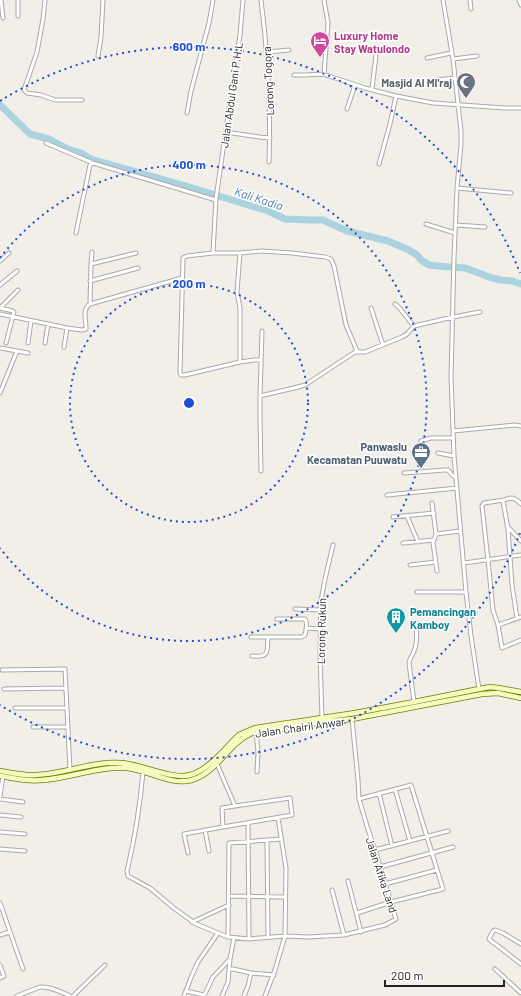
<svg xmlns="http://www.w3.org/2000/svg" width="521" height="996" viewBox="0 0 521 996" font-family="Barlow,sans-serif">
<style>
.lines{fill:none;stroke-linecap:round;stroke-linejoin:round}
.river{stroke:#aad3df;stroke-width:7}
.minor-casing{stroke:#a9a9a9;stroke-width:5}
.secondary-casing{stroke:#707d05;stroke-width:6}
.minor{stroke:#fff;stroke-width:3}
.secondary{stroke:#f7fabf;stroke-width:4.5}
.ring{fill:none;stroke:#1d4ed8;stroke-width:2;stroke-dasharray:2 4}
.labels{text-anchor:middle;dominant-baseline:central;stroke-width:3;stroke-linejoin:round;paint-order:stroke}
.hotel-label{font-size:11px;font-weight:bold;fill:#b23c85;stroke:#fff;text-anchor:start}
.street-label{font-size:11px;fill:#222;stroke:#fff}
.worship-label{font-size:11px;font-weight:bold;fill:#5b616d;stroke:#fff;text-anchor:end}
.service-label{font-size:11px;font-weight:bold;fill:#4e5e75;stroke:#fff;text-anchor:end}
.culture-label{font-size:11px;font-weight:bold;fill:#0d838f;stroke:#fff;text-anchor:start}
.water-label{font-size:12px;font-style:italic;fill:#4a7aab;stroke:#fff}
.centre{fill:#1d4ed8;stroke:#fff;stroke-width:2}
.ring-label{font-size:12px;text-anchor:middle;font-weight:bold;fill:#1d4ed8;stroke:#fff;stroke-width:3;stroke-linejoin:round;paint-order:stroke}
</style>
<rect width="100%" height="100%" fill="#f2efe9"/>
<g class="lines">
<path class="river" d="M0 105 30 134 49 139 68 149 81 153 91 159 186 186 268 211 285 219 311 220H323L347 231 388 241 409 250 417 255 421 260 429 265 449 267 465 268 479 273 489 277 500 280 512 281 521 284"/>
<g class="minor-casing">
<path id="minor" d="M1 0 3 18
M45 0 43 19 37 52 24 90 27 93 41 95 55 100H82
M243 0 240 35 234 75 216 198 213 253 187 256 183 258 180 373 181 375H185L240 362 254 360H261
M261 0C268 54 271 107 269 162
M324 0 328 23 324 74 326 75 365 88 396 96 433 103 505 108H521
M443 0 453 59 461 131V144L457 188 454 257 451 377 454 456 466 592 471 636 479 689
M470 0 471 9
M519 0 521 5
M18 16V0
M267 52 289 50
M98 56 101 37 103 0
M427 58 451 53
M453 59 477 56
M294 75H305L324 74
M430 81 454 78
M372 89 376 55
M347 109 355 85
M187 113 191 91 209 23 213 0
M225 132 259 137 270 138
M46 143 93 163
M379 164 390 124 396 96
M457 188 511 193
M426 224 455 233
M456 225 485 227
M76 233 90 165 93 163 216 200
M213 253H240L262 251 292 253 325 257 331 259 334 266 346 325 357 351
M240 253 237 292 240 308V362
M0 261 9 253
M91 264 92 252
M90 281 138 268
M0 285 17 271
M90 304 91 264 136 253
M395 304C403 310 407 319 414 326
M0 308 13 311 14 312 6 343
M0 308 18 290
M371 308 383 345
M0 314 67 328 82 330 86 329V327C86 319 82 309 90 304L182 278
M262 331 260 396 294 388 305 385 355 352H365L402 337 407 334 414 326 453 317 480 312
M28 343 31 321
M45 343 48 324
M64 347 67 328
M0 348 28 353
M0 393 17 351
M260 396V417L261 471
M453 431 515 425 521 426
M421 441 431 438H453
M438 453 454 456
M404 473 445 470H448L452 475 455 477
M387 495 457 488
M504 500 484 503 482 506 488 560 493 610 498 625 502 648 521 640
M432 503 436 534 433 543 437 571
M407 516 418 542
M393 517 434 513
M507 526 521 541
M436 534 460 531
M403 543 434 540
M464 563 521 555
M410 565 436 562
M417 592H466
M295 609 320 610
M517 618 512 585 508 529 503 501C510 496 516 498 521 504
M498 625 521 617
M306 628 320 629
M251 637H302L305 635C306 631 308 623 305 619H277
M252 656C270 658 267 651 268 637
M2 670 65 669 70 770
M4 689 66 688
M414 702 409 663C409 658 413 656 414 651 418 643 416 632 417 623
M15 708H67
M322 718 320 655 321 601 325 579 333 545
M33 727H68
M256 732 258 752 257 772
M217 764 235 806 290 798 292 815 223 827 222 808 235 806
M143 772C140 806 135 838 127 871L128 876 150 888 175 909 196 924 228 937 249 939 248 823
M395 789 410 841
M379 793 392 846
M0 796 3 776
M0 799 23 802
M0 815 21 817
M205 830 209 851
M0 832 25 834
M267 840 268 938
M0 849 25 851
M375 850 448 831
M188 853 184 834 223 827
M380 867 453 847
M348 881 361 932
M385 884 437 870
M332 890 344 935
M229 896 285 897
M0 903 23 969
M357 913 391 902 443 889 411 785 359 799
M192 922 229 905
M0 935 10 932
M228 937 229 843 281 839
M249 939 285 936 286 868 278 818
M521 944 503 933 495 930 493 931 489 939 491 941 498 946 521 964
M0 965 4 976 0 978
M229 969H233L251 973 248 986 244 996
M495 969 521 993
M251 973 274 975
M186 991 204 995
M17 996 40 987C50 986 61 992 70 996
M73 996 105 965
M184 996 192 975 198 962 218 933
M204 996 213 977 230 959
M222 996 228 982 230 959 234 938
M265 996 275 970 285 936 308 937 344 935 385 925 396 919 375 850 367 826 359 799 358 780 352 719"/>
</g>
<g class="secondary-casing">
<path id="secondary" d="M0 771C12 773 24 776 36 775 65 774 92 761 121 763 141 764 171 780 190 775 209 770 225 748 239 735L243 733 255 728 355 713 414 702 479 689 490 687 499 688 521 692
M0 776C14 778 28 782 42 780 71 778 98 766 127 768 148 770 171 786 192 780 218 772 228 743 252 733L323 722 352 719 482 694 498 693 521 698"/>
</g>
<use href="#minor" class="minor"/>
<use href="#secondary" class="secondary"/>
</g>
<g class="ring">
<circle cx="189" cy="403" r="119"/>
<path d="M0 258A238 238 0 1 1 0 548"/>
<path d="M520 533A356 356 0 0 1 0 705M0 101A356 356 0 0 1 520 273"/>
</g>
<defs>
<g id="hotel-pin" transform="scale(1)"><path d="M0 17L-7.5 6A9.5 9.5 0 1 1 7.5 6Z" fill="#d1479c" stroke="#fff"/><path d="M-6-4.5h1.5V1H6V5H4.5V3h-9V5H-6ZM-4 0a1.8 1.8 0 1 1 3.6 0ZM.5 0V-2.5h3Q6-2.5 6 0Z" fill="#fff"/></g>
<g id="mosque-pin" transform="scale(1)"><path d="M0 17L-7.5 6A9.5 9.5 0 1 1 7.5 6Z" fill="#6b7280" stroke="#fff"/><path d="M3.5-4.9A6 6 0 1 0 3.5 4.9A5 5 0 1 1 3.5-4.9Z" fill="#fff"/></g>
<g id="office-pin" transform="scale(1)"><path d="M0 17L-7.5 6A9.5 9.5 0 1 1 7.5 6Z" fill="#5c6f8a" stroke="#fff"/><path d="M-6-3h4V-5.5h4V-3h4V5H-6ZM-1-4.5V-3h2v-1.5ZM-6 0V1H6V0Z" fill="#fff"/></g>
<g id="building-pin" transform="scale(1)"><path d="M0 17L-7.5 6A9.5 9.5 0 1 1 7.5 6Z" fill="#0f9aa8" stroke="#fff"/><path d="M-4-6H4V6H1V3H-1V6H-4ZM-2.5-4.3h1.7v1.8h-1.7ZM.8-4.3h1.7v1.8H.8ZM-2.5-1h1.7V.8h-1.7ZM.8-1h1.7V.8H.8Z" fill="#fff"/></g>
</defs>
<g fill-rule="evenodd">
<use href="#hotel-pin" x="320" y="41"/>
<use href="#mosque-pin" x="466" y="82"/>
<use href="#office-pin" x="421" y="452"/>
<use href="#building-pin" x="396" y="617"/>
</g>
<g class="labels">
<g class="hotel-label">
<text x="334" y="35">Luxury Home<tspan x="334" dy="13">Stay Watulondo</tspan></text>
</g>
<g class="street-label">
<text transform="translate(268 81) rotate(-93)">Lorong Togora</text>
<text transform="translate(231 95) rotate(-82)">Jalan Abdul Gani P.H.L</text>
<text transform="translate(321 631) rotate(-89)">Lorong Rukun</text>
<text transform="translate(300 727) rotate(-8)">Jalan Chairil Anwar</text>
<text transform="translate(382 875) rotate(72)">Jalan Afika Land</text>
</g>
<g class="worship-label">
<text x="452" y="82">Masjid Al MI'raj</text>
</g>
<g class="service-label">
<text x="407" y="446">Panwaslu<tspan x="407" dy="13">Kecamatan Puuwatu</tspan></text>
</g>
<g class="culture-label">
<text x="410" y="611">Pemancingan<tspan x="410" dy="13">Kamboy</tspan></text>
</g>
<g class="water-label">
<text transform="translate(259 198) rotate(18)">Kali Kadia</text>
</g>
</g>
<circle cx="189" cy="403" r="6" class="centre"/>
<g class="ring-label">
<text x="189" y="51">600 m</text>
<text x="189" y="169">400 m</text>
<text x="189" y="288">200 m</text>
</g>
<path d="M385 980v6h119v-6" fill="none" stroke="#222222" stroke-width="2"/>
<text x="391" y="980" font-size="12" fill="#222222" stroke="#ffffff" stroke-width="3" paint-order="stroke">200 m</text>
</svg>
